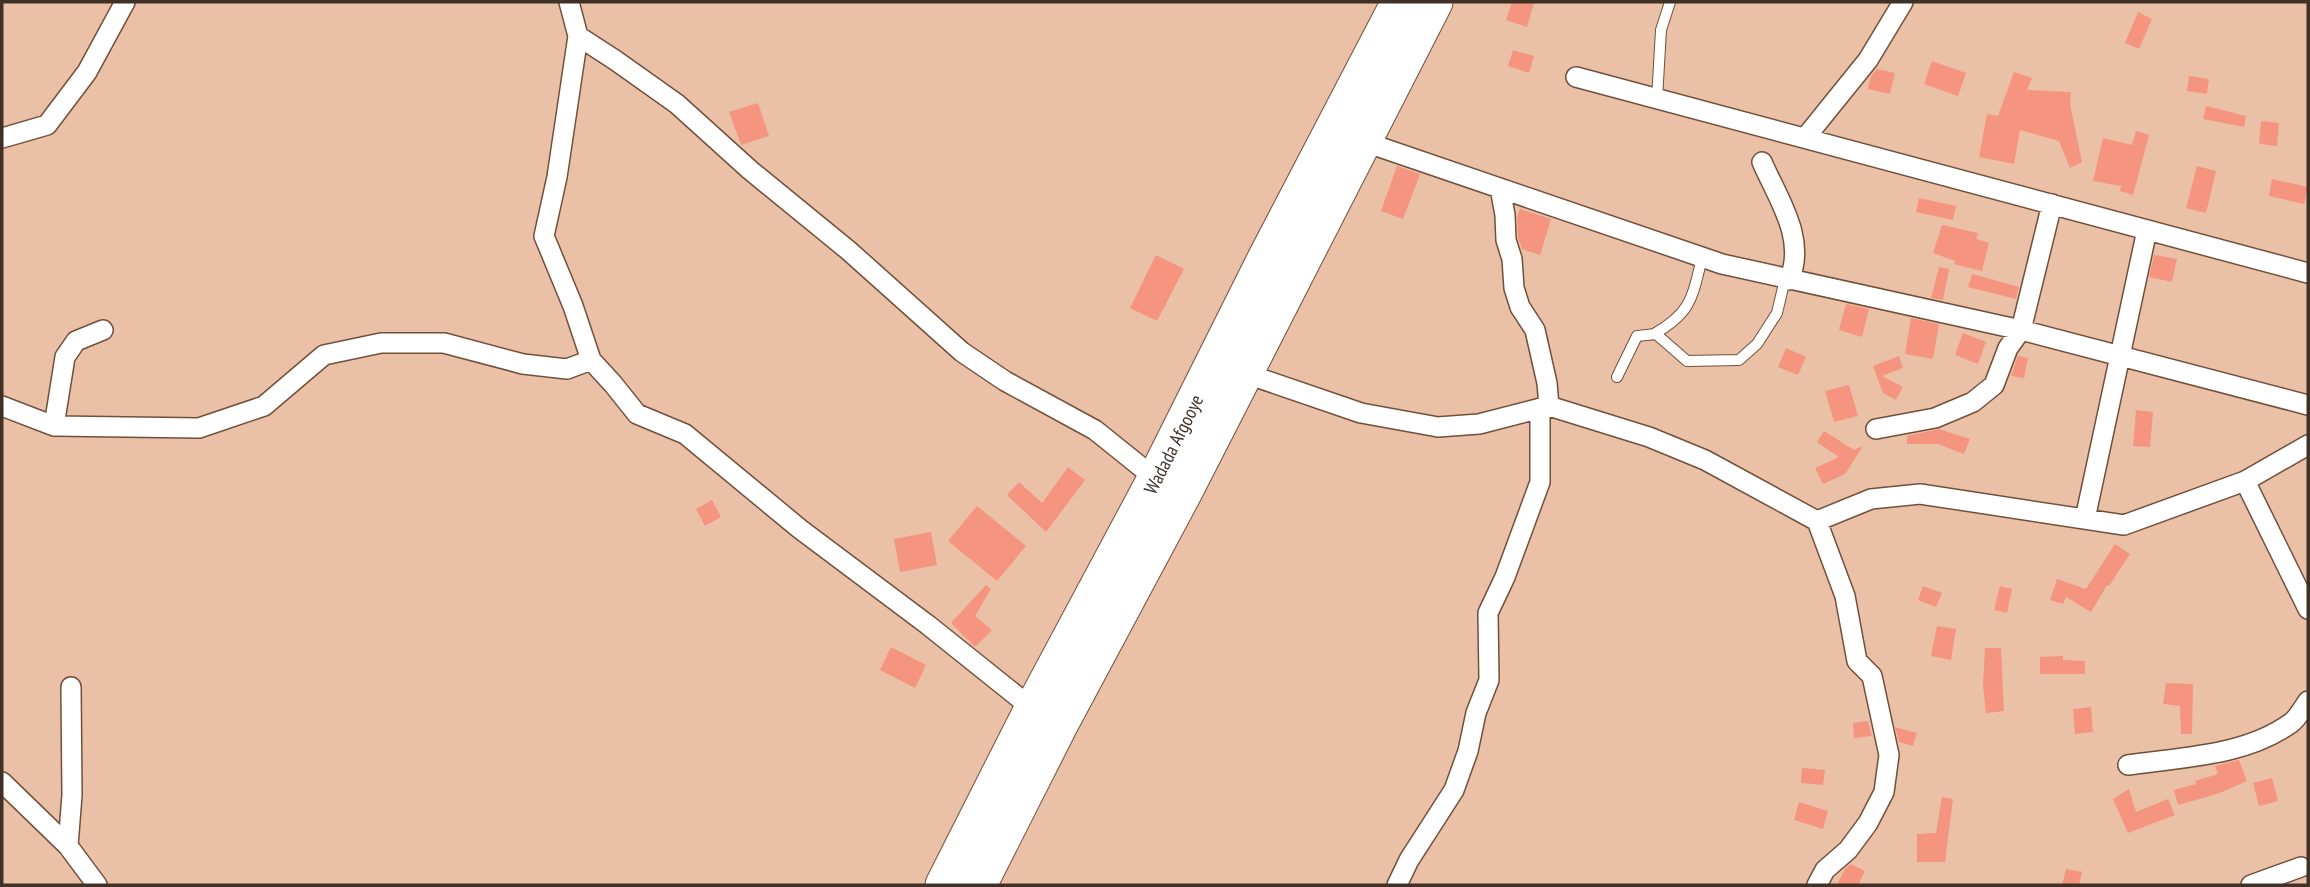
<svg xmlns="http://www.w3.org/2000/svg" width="2310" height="887" viewBox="0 0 2310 887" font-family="'PT Sans Narrow',sans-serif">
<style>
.building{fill:#f5947f}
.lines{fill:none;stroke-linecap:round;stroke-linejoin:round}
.lane-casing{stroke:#724f39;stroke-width:12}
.street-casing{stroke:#724f39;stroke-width:22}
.highway-casing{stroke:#724f39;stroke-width:39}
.lane{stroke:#fff;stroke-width:10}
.street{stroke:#fff;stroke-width:19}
.highway{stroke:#fff;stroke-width:37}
.labels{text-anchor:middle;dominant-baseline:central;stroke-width:7;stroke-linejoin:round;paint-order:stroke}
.street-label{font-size:19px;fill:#403026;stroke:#eac0a7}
</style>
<rect width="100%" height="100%" fill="#eac0a7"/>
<path class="building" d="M1512 2H1534L1527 27 1506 20Z
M2138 12 2152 19 2139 49 2125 43Z
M1513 50 1534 56 1529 73 1508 66Z
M1932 61 1966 73 1958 96 1924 84Z
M1877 69 1895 73 1890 94 1868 89 1871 76Z
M2014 72 2032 78 2027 90 2071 92 2070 104 2082 162 2070 168 2059 141 2020 130 2014 164 1979 157 1987 114 1998 116Z
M2189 76 2209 79 2207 94 2187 91Z
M758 103 769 136 741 145 729 112Z
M2206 106 2246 116 2244 127 2203 119Z
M2261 121 2279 123 2277 146 2259 144Z
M2136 131 2149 135 2133 195 2120 191 2121 186 2093 181 2103 138 2132 145Z
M1397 166 1420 174 1403 219 1381 211Z
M2197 166 2216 171 2206 213 2186 208Z
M2272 179 2308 187 2304 204 2269 196Z
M1919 198 1956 206 1953 220 1916 212Z
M1520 209 1551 219 1540 255 1522 249 1518 238 1517 217Z
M1942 225 1978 233 1976 239 1989 243 1982 271 1954 264 1955 261 1933 253Z
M1156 255 1184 269 1157 321 1130 308Z
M2154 255 2177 259 2172 282 2149 277Z
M1939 267 1949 269 1943 300 1931 298Z
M1972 274 2019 287 2016 299 1968 287Z
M1846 304 1869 309 1862 337 1839 330Z
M1911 318 1939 324 1933 359 1905 354Z
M1963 333 1986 342 1978 364 1955 355Z
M1786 348 1806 357 1798 375 1778 367Z
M1899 356 1903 368 1882 376 1903 387 1896 400 1883 393 1873 366Z
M2018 356 2028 358 2024 378 2011 376Z
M1849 385 1858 416 1834 422 1825 391Z
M2136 410 2153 412 2150 447 2133 446Z
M1939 429 1970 439 1964 454 1938 444H1907V436Z
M1824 431 1854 450 1863 446 1845 474 1823 484 1815 468 1839 457 1817 442Z
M1068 467 1085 480 1046 532 1007 495 1019 482 1042 503Z
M712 500 721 517 705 526 696 509Z
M977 506 1026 546 997 581 948 541Z
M931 532 937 565 900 572 894 539Z
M2115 544 2130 554 2109 586 2107 585 2091 612 2066 597 2063 604 2050 600 2057 579 2086 589Z
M986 585 991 589 975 616 992 630 975 647 951 623Z
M1923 586 1942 593 1936 607 1918 600Z
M2000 586 2012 589 2007 613 1994 610Z
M1937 626 1956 629 1951 660 1931 656Z
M891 647 926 665 915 688 880 670Z
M1985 648H2001L2004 711 1986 713 1983 685Z
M2063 656V660L2085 661V674H2040V657Z
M2166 683 2193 684 2192 734H2181L2180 706 2163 704Z
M2091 707 2093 732 2075 734 2073 709Z
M1868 721 1872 736 1854 738 1853 723Z
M1895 727 1917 733 1913 746 1899 742Z
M2239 760 2247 781 2217 794 2178 805 2174 790 2196 784 2195 781 2218 774 2215 766Z
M1802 768 1825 770 1823 785 1801 783Z
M2272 778 2278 801 2259 806 2253 783Z
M2129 789 2136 812 2168 799 2175 815 2128 833 2113 799Z
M1942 797 1953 799 1945 862H1917V834L1936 833Z
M1799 802 1828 811 1823 829 1794 820Z
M1851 864 1865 871 1858 885H1837L1845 869Z
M2066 869 2082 872 2079 885H2062Z"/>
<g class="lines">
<g class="lane-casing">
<path id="lane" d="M1657 99 1661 30 1670 2
M1654 334C1692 312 1692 298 1702 258
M1617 377 1637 336 1656 334 1687 361 1739 360 1757 344 1777 313 1785 279"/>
</g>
<g class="street-casing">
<path id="street" d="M569 2 578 36 557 177 544 236 573 306 591 360 613 384 637 414 685 434 800 529 928 625 1033 709
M578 36 615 60 677 104 750 170 848 250 962 352 1005 381 1095 430 1156 479
M1576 77 2308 273
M2 138 47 125 87 72 125 2
M1805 138 1868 60 1903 2
M1362 141 1722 264 2021 330 2308 405
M1762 162C1778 199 1807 239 1789 280
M1500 188 1505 215 1506 240 1512 259 1514 288 1520 307 1535 330 1547 383 1549 406
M1244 373 1361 413 1438 427 1479 424 1549 406 1649 437 1705 460 1817 521 1845 596 1857 661 1872 676 1889 755 1884 792 1868 823 1848 850 1825 870 1817 885
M2 406 54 426 199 428 264 406 324 355 381 343H444L523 364 567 369 591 360
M54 426 65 357 76 341 103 330
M1876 429 1935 418 1973 402 1994 385 2008 348 2021 330 2052 204
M2245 481 2308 609
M2085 519 2147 230
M1817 521 1871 499 1920 494 2124 525 2245 481 2308 445
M2128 765C2183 757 2245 756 2291 723 2298 718 2303 708 2308 701
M2 782 68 846 97 885
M68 846 72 795 71 687
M1397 885 1409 860 1454 790 1468 751 1476 713 1489 680 1488 613 1505 577 1540 482V408
M2251 885 2301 867"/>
</g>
<g class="highway-casing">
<g id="highway">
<path id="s1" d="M944 885 1033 709 1156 479 1267 257 1400 2"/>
<path d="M978 885 1060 723 1183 493 1434 2"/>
</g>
</g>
<use href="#lane" class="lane"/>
<use href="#street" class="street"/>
<use href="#highway" class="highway"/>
</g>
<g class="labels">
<g class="street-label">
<text stroke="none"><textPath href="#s1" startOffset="497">Wadada Afgooye</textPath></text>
</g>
</g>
<rect width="2310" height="887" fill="none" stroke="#403026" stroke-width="7"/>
</svg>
